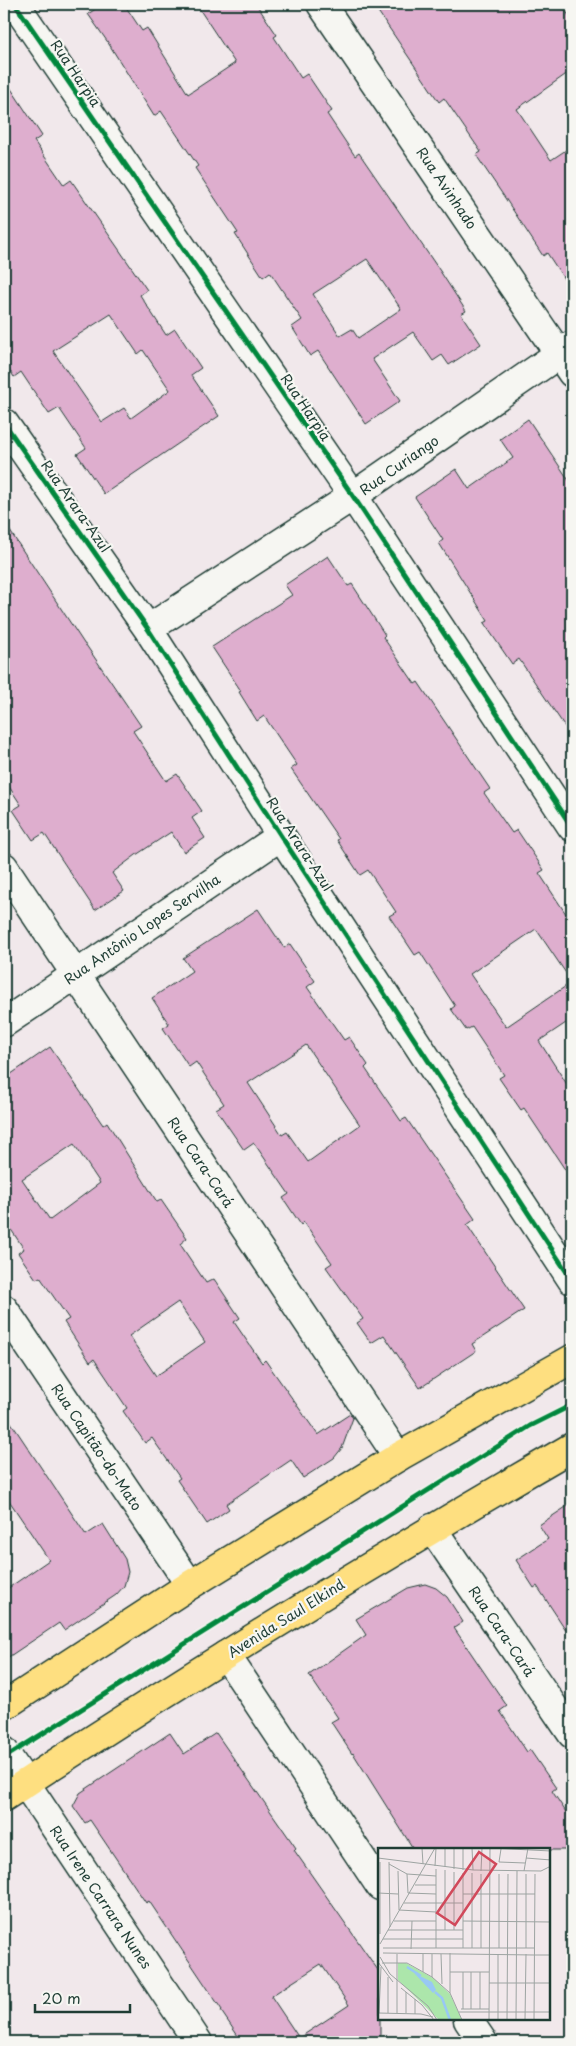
<svg xmlns="http://www.w3.org/2000/svg" width="576" height="2046" viewBox="0 0 576 2046" font-family="'Playpen Sans',sans-serif">
<style>
.building{fill:#deaece;stroke:#1f3d34;fill-rule:evenodd}
.lines{fill:none;stroke-linecap:round;stroke-linejoin:round}
.minor-casing{stroke:#1f3d34;stroke-width:31}
.major-casing{stroke:#1f3d34;stroke-width:31}
.minor{stroke:#f6f6f2;stroke-width:28}
.major{stroke:#fedf80;stroke-width:28}
.cycleway-casing{stroke:#f6f6f2;stroke-width:8}
.cycleway{stroke:#00873e;stroke-width:5}
.labels{text-anchor:middle;dominant-baseline:central;stroke-width:4.5;stroke-linejoin:round;paint-order:stroke}
.street-label{font-size:14px;fill:#1f3d34;stroke:#f6f6f2}
.inset-river{fill:none;stroke:#98c8f4;stroke-width:2.5}
.inset-road{fill:none;stroke:#9da4a2;stroke-width:1}
.view{fill:#d1495b;fill-opacity:0.15;stroke:#d1495b;stroke-width:2.5}
.inset-edge{fill:none;stroke:#1f3d34;stroke-width:2.5}
</style>
<rect width="100%" height="100%" fill="#f1e8eb"/>
<filter id="ink" filterUnits="userSpaceOnUse"><feTurbulence type="fractalNoise" baseFrequency=".02" numOctaves="2"/><feDisplacementMap in="SourceGraphic" scale="10" xChannelSelector="R" yChannelSelector="G"/><feConvolveMatrix kernelMatrix="1 2 1 2 8 2 1 2 1" color-interpolation-filters="sRGB"/></filter>
<g filter="url(#ink)">
<path class="building" d="M103 4H124L142 31 147 28 188 94 235 63 196 4H256L277 35 274 37 301 78 307 74 332 111 327 114 355 156 359 153 440 271 466 311 461 314 481 344 449 365 442 355 433 361 413 332 372 359 400 401 366 424 318 351 310 356 292 327 302 320 270 272 263 277 235 234 238 233 195 168 198 166 161 111 154 116 107 41 88 14ZM367 259 401 309 358 338 352 329 340 336 313 294Z
M373 4H561L572 20V70L517 109 551 160 572 146V291L547 253 543 256 505 198 476 155 481 152 444 98 439 102Z
M4 78 42 136 34 141 64 185 71 180 147 290 140 295 166 335 175 329 201 368 191 375 219 416 104 494 77 454 86 448 59 408 49 414 21 372 14 377 4 362ZM111 314 138 354 143 350 170 390 131 418 124 408 102 422 53 351Z
M528 419 572 485V737L519 659 512 664 484 623 488 621 439 543 443 540 415 497 456 469 469 489 513 458 500 439Z
M4 522 85 645H86L141 726 133 731 166 781 177 774 202 811 192 818 205 838 184 852 171 832 136 855 112 873 124 891 95 910 44 833 33 840 13 810 21 805 4 779Z
M328 556 348 586 352 584 385 635 383 637 415 684 418 682 490 789 484 793 512 833 517 830 544 870 539 873 572 923V1019L539 1041 572 1092V1180L524 1108 521 1110 499 1078 504 1075 472 1027 466 1030 451 1009 455 1006 420 952 415 955 389 916 396 912 368 870 360 875 337 840 339 839 291 769 297 765 264 716 257 721 239 692 241 691 212 647 292 595 285 585ZM536 929 572 982 506 1027 470 974Z
M258 909 284 948 290 944 315 981 307 987 344 1040 349 1037 368 1065 365 1068 401 1121 406 1118 475 1219 467 1225 524 1310 472 1344 476 1351 420 1388 384 1335 371 1343 357 1323 363 1319 326 1267 332 1263 304 1222 301 1225 283 1198 289 1194 254 1143 244 1150 216 1109 224 1104 196 1062 189 1067 163 1028 169 1024 152 998 192 971 183 958ZM306 1045 360 1125 308 1162 287 1132 282 1135 248 1083Z
M50 1047 103 1125 107 1122 157 1202 161 1200 187 1238 180 1244 206 1283 214 1279 240 1318 234 1322 262 1363 265 1360 318 1435 350 1414 353 1418 342 1448 334 1458 303 1478 291 1460 226 1504 229 1509 207 1524 177 1480 180 1478 152 1438 145 1443 123 1411 127 1408 94 1359 90 1362 64 1322 69 1319 40 1277 36 1279 18 1253 24 1249 4 1219V1079ZM74 1144 100 1183 50 1220 22 1179ZM178 1302 205 1342 156 1376 129 1336Z
M4 1412 86 1535 103 1524 125 1559 128 1572 124 1586 116 1595 64 1630 59 1623 4 1660V1591L49 1560 4 1493Z
M572 1503V1639L537 1586 534 1588 516 1560 548 1539 539 1525Z
M425 1584 436 1588 447 1597 463 1622 454 1628 507 1706 500 1711 527 1752 530 1750 556 1788 552 1791 572 1821V1850H414L353 1753 352 1754 331 1722 338 1718 309 1675 366 1635 356 1619 408 1588Z
M170 1733 184 1754 216 1733 296 1848 294 1850 380 1973V2042H242L221 2011 222 2010 149 1901 146 1903 90 1820 85 1823 73 1806 80 1793ZM321 1964 349 2005 299 2038 271 1996Z"/>
<g class="lines">
<g class="minor-casing">
<path id="minor" d="M15 4 353 496 572 827
M321 4 572 373
M4 423 148 629 281 836 572 1280
M148 629 353 496 572 345
M4 867 398 1457
M4 1023 281 836
M4 1309 190 1585
M432 1528 572 1734
M226 1655 380 1886
M4 1751 198 2042
M468 2020 483 2042"/>
</g>
<g class="major-casing">
<path id="major" d="M4 1706 190 1585 398 1457 572 1359
M4 1797C190 1675 380 1558 572 1447"/>
</g>
<use href="#minor" class="minor"/>
<use href="#major" class="major"/>
<g class="cycleway-casing">
<path id="cycleway" d="M15 4 353 496 572 827
M4 423 148 629 281 836 572 1280
M4 1758 530 1426 572 1405"/>
</g>
<use href="#cycleway" class="cycleway"/>
</g>
</g>
<g class="labels">
<g class="street-label">
<text transform="translate(76 73) rotate(56)">Rua Harpia</text>
<text transform="translate(447 188) rotate(56)">Rua Avinhado</text>
<text transform="translate(306 407) rotate(56)">Rua Harpia</text>
<text transform="translate(399 465) rotate(-35)">Rua Curiango</text>
<text transform="translate(76 506) rotate(55)">Rua Arara-Azul</text>
<text transform="translate(300 844) rotate(57)">Rua Arara-Azul</text>
<text transform="translate(142 929) rotate(-34)">Rua Antônio Lopes Servilha</text>
<text transform="translate(201 1162) rotate(56)">Rua Cara-Cará</text>
<text transform="translate(97 1447) rotate(56)">Rua Capitão-do-Mato</text>
<text transform="translate(286 1618) rotate(-32)">Avenida Saul Elkind</text>
<text transform="translate(502 1631) rotate(56)">Rua Cara-Cará</text>
<text transform="translate(101 1897) rotate(56)">Rua Irene Carrara Nunes</text>
</g>
</g>
<g transform="translate(378 1848)">
<rect width="172" height="172" fill="#f1e8eb"/>
<path d="M20 115H28L55 130 72 146 84 172H61L20 132Z" fill="#ace6ab"/>
<path d="M36 125 54 134 58 142 55 145Z" fill="#98c8f4"/>
<path class="inset-river" d="M29 119 43 128M57 144 64 150 72 172"/>
<path class="inset-road" d="M44 0 45 16M94 0 95 22M112 0 173 3M123 1 121 14 147 15M0 10 95 22 163 23 173 18M148 10 173 12M11 14 12 79M11 16 29 26 58 28M57 18 58 0M67 19V0M76 21V0M85 22V0M20 23 21 62 58 64M103 23 104 0M146 23 150 0M29 26 30 45 58 46M148 26V100M37 37H58M0 45 20 46M85 46H157M26 55H85M16 73H58M85 73 173 74M10 82H85M67 82V22M76 82V24M2 86V14M5 91H85M2 96 57 0M5 100H157M58 100V21M85 100V25M94 100V25M103 100V26M121 100V26M33 101 34 73M5 105 156 107M19 106V165M54 106V129M63 106 64 136M156 107H173M2 109 12 126 50 158 59 172M0 114 15 134M4 115H29L54 129 72 145 84 172M45 124V106M72 124H111M85 124V161M10 129V165M111 135H173M23 140 44 157 56 172M72 145V105M83 161H111M93 161V124M102 161V124M81 164H173M0 165 43 166 55 169M1 165 3 119M28 165V144M37 166V151M111 172 112 0M120 172V106M129 172 130 26M138 172 139 23M147 172 148 106M156 172 157 26"/>
<path class="view" d="M101 4 118 16 77 77 59 65Z"/>
<rect width="172" height="172" class="inset-edge"/>
</g>
<rect width="576" height="2046" fill="none" stroke="#f6f6f2" stroke-width="20"/>
<rect x="10" y="10" width="556" height="2026" fill="none" stroke="#1f3d34" stroke-width="2" filter="url(#ink)"/>
<path d="M35 2004v8h95v-8" fill="none" stroke="#1f3d34" stroke-width="2.5"/>
<text x="42" y="2004" font-size="15" fill="#1f3d34" stroke="#f6f6f2" stroke-width="4" paint-order="stroke">20 m</text>
</svg>
